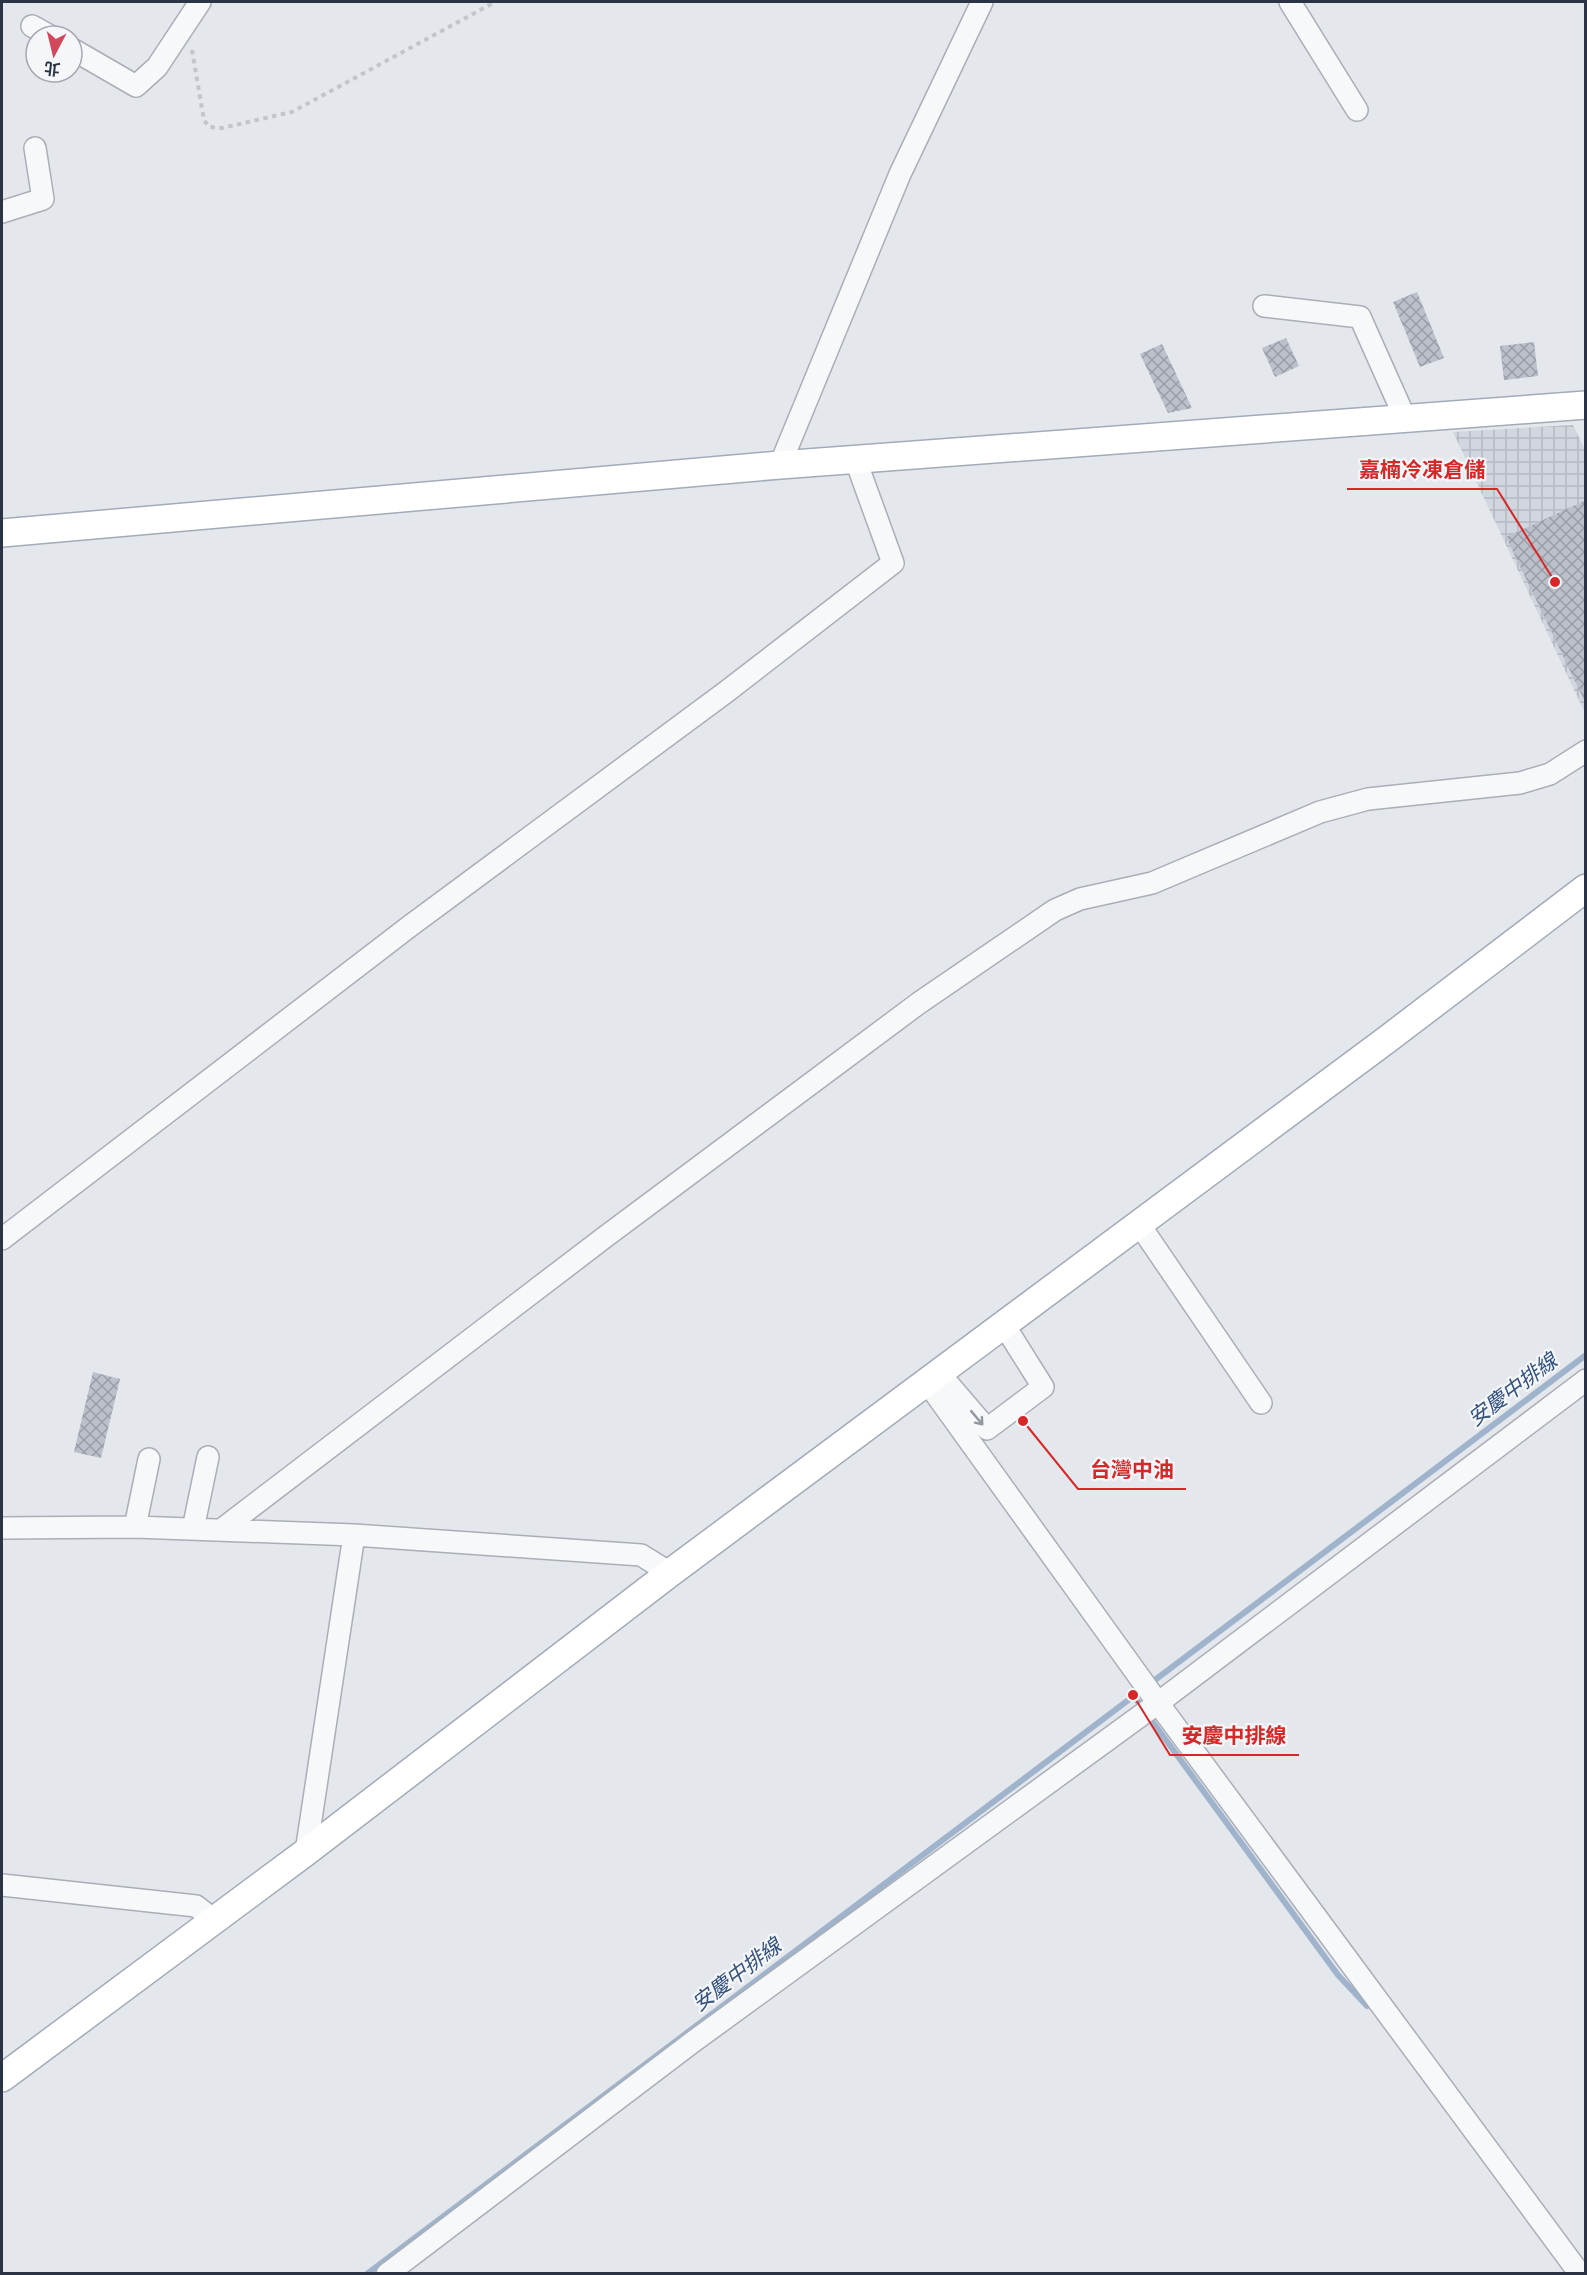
<svg xmlns="http://www.w3.org/2000/svg" width="1587" height="2275" viewBox="0 0 1587 2275" font-family="'Golos Text','Noto Sans TC',sans-serif">
<style>
.industrial{fill:url(#industrial-grid)}
.lines{fill:none;stroke-linecap:round;stroke-linejoin:round}
.stream{stroke:#9fb4cc;stroke-width:6}
.building{fill:url(#building-cross-hatch)}
.minor-casing{stroke:#a9aeb7;stroke-width:24}
.major-casing{stroke:#a3abb8;stroke-width:30}
.path{stroke:#c2c5cb;stroke-width:4;stroke-dasharray:4.5 4.5;stroke-linecap:butt}
.minor{stroke:#f7f8fa;stroke-width:21}
.major{stroke:#fff;stroke-width:27}
.oneway{stroke:#9196a0}
.labels{text-anchor:middle;dominant-baseline:central;stroke-width:4.5;stroke-linejoin:round;paint-order:stroke}
.water-label{font-size:21px;font-style:italic;fill:#34527a;stroke:#f4f6f9}
.leader{fill:none;stroke:#d62828;stroke-width:2}
.callout-dot{fill:#d62828;stroke:#f4f6f9;stroke-width:2}
.callout-label{font-size:21px;text-anchor:middle;font-weight:bold;fill:#d62828;stroke:#f4f6f9;stroke-width:4.5;stroke-linejoin:round;paint-order:stroke}
</style>
<defs>
<pattern id="industrial-grid" width="8" height="8" patternUnits="userSpaceOnUse" patternTransform="scale(1.5)"><rect width="8" height="8" fill="#d2d6de"/><path d="M0 4h8M4 0v8" fill="none" stroke="#b4b8c0"/></pattern>
<pattern id="building-cross-hatch" width="8" height="8" patternUnits="userSpaceOnUse" patternTransform="scale(1.5)"><rect width="8" height="8" fill="#bbc0ca"/><path d="M0 0l8 8M0 8l8-8" fill="none" stroke="#989da6"/></pattern>
</defs>
<rect width="100%" height="100%" fill="#e4e7ec"/>
<path class="industrial" d="M1573 425 1585 450V713L1453 432Z"/>
<g class="lines">
<path class="stream" d="M1133 1695 1338 1975 1367 2006
M367 2274 1586 1355"/>
</g>
<path class="building" d="M1417 292 1444 358 1420 367 1393 302Z
M1286 338 1299 366 1275 377 1262 348Z
M1534 342 1538 376 1504 380 1500 346Z
M1162 344 1192 408 1168 413 1140 354Z
M1586 500V704L1506 537Z
M93 1372 120 1379 101 1458 74 1452Z"/>
<g class="lines">
<g class="minor-casing">
<path id="minor" d="M1290 2 1357 110
M32 26 50 36
M72 49 136 86 157 67 200 2
M2 212 43 199 35 148
M1264 306 1360 317 1405 418
M780 465 900 174 982 2
M1139 1224 1261 1403
M2 1239 410 926 726 692 893 563 856 461
M939 1373 987 1429 1043 1387 1004 1325
M927 1382 1158 1703 1580 2274
M135 1527 149 1459
M2 1528 135 1527 354 1535 641 1555 670 1573
M193 1529 208 1457
M221 1530 605 1237 919 1003 1055 910 1080 899 1152 883 1320 812 1368 799 1520 783 1550 774 1586 751
M306 1852 354 1535
M2 1885 196 1906 214 1920
M387 2274 694 2041 1158 1703 1586 1380"/>
</g>
<g class="major-casing">
<path id="major" d="M2 533 780 465 1586 405
M2 2078 306 1852 670 1573 1389 1038 1586 888"/>
</g>
<path class="path" d="M192 50 204 120 209 127 222 128 292 112 495 2"/>
<use href="#minor" class="minor"/>
<use href="#major" class="major"/>
</g>
<defs><path id="oneway-shaft" d="M-6 0H5M1.5-3L5.5 0L1.5 3" fill="none" stroke-width="1.6" stroke-linecap="round" stroke-linejoin="round" transform="scale(1.5)"/></defs>
<use class="oneway" href="#oneway-shaft" transform="translate(977 1418) rotate(50)"/>
<g class="labels">
<g class="water-label">
<text transform="translate(1512 1389) rotate(-37)">安慶中排線</text>
<text transform="translate(736 1974) rotate(-37)">安慶中排線</text>
</g>
</g>
<path class="leader" d="M1555 582L1497 489H1347M1023 1421L1078 1489H1186M1133 1695L1170 1755H1299"/>
<g class="callout-dot">
<circle cx="1555" cy="582" r="6"/>
<circle cx="1023" cy="1421" r="6"/>
<circle cx="1133" cy="1695" r="6"/>
</g>
<g class="callout-label">
<text x="1422" y="477">嘉楠冷凍倉儲</text>
<text x="1132" y="1477">台灣中油</text>
<text x="1234" y="1743">安慶中排線</text>
</g>
<rect width="1587" height="2275" fill="none" stroke="#2b3445" stroke-width="6"/>
<g transform="translate(54 54) rotate(187)"><circle r="28" fill="#f4f6f9" stroke="#a4a8b1" stroke-width="1.5"/>
<path d="M0-4.5L10 22L0 15L-10 22Z" fill="#d1495b"/>
<text y="-9" font-size="16" font-weight="bold" text-anchor="middle" fill="#2b3445">北</text>
</g>
</svg>
